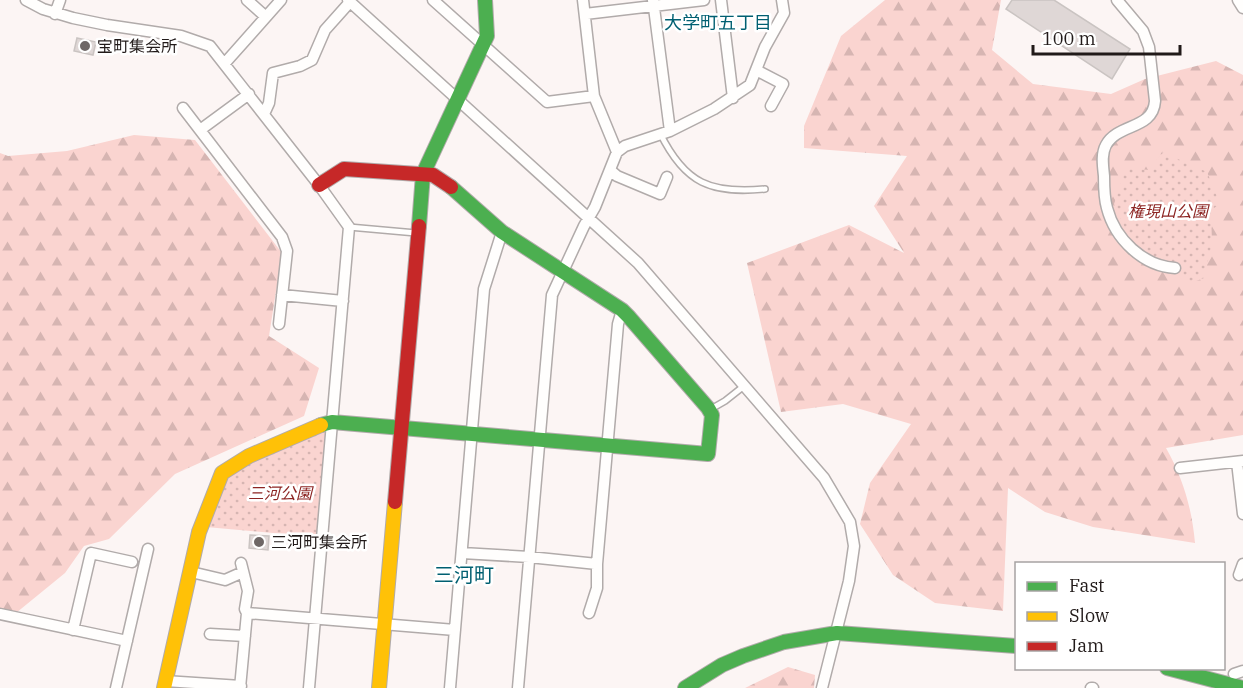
<svg xmlns="http://www.w3.org/2000/svg" width="1243" height="688" viewBox="0 0 1243 688" font-family="'IBM Plex Serif','Noto Sans JP',serif">
<style>
.forest{fill:url(#forest-firs)}
.park{fill:url(#park-dots)}
.building{fill:#dfd7d6;stroke:#cac4c2;stroke-width:1.5}
.lines{fill:none;stroke-linecap:round;stroke-linejoin:round}
.lane-casing{stroke:#b1abaa;stroke-width:8}
.street-casing{stroke:#b1abaa;stroke-width:13}
.fast-casing{stroke:#b1abaa;stroke-width:16}
.slow-casing{stroke:#b1abaa;stroke-width:16}
.jam-casing{stroke:#b1abaa;stroke-width:16}
.lane{stroke:#fffefd;stroke-width:5}
.street{stroke:#fffefd;stroke-width:10}
.fast{stroke:#4caf50;stroke-width:14}
.slow{stroke:#ffc107;stroke-width:14}
.jam{stroke:#c62828;stroke-width:14}
.poi-dot{fill:#6e6766;stroke:#fff;stroke-width:2}
.labels{text-anchor:middle;dominant-baseline:central;stroke-width:5;stroke-linejoin:round;paint-order:stroke}
.poi-label{font-size:16px;fill:#211a19;stroke:#fff;text-anchor:start}
.park-label{font-size:16px;font-style:italic;fill:#8d2523;stroke:#fff}
.neighbourhood-label{font-size:18px;fill:#005f71;stroke:#fff}
.quarter-label{font-size:20px;fill:#005f71;stroke:#fff}
</style>
<defs>
<pattern id="forest-firs" width="22" height="20" patternUnits="userSpaceOnUse" patternTransform="scale(1.5)"><rect width="22" height="20" fill="#fad4d0"/><path d="M5 1l3.5 6h-7zM16 11l3.5 6h-7z" fill="#d6b5b2"/></pattern>
<pattern id="park-dots" width="8" height="8" patternUnits="userSpaceOnUse" patternTransform="scale(1.5)"><rect width="8" height="8" fill="#fad4d0"/><path d="M2 2h.1M6 6h.1" fill="none" stroke="#d6b5b2" stroke-width="1.8" stroke-linecap="round"/></pattern>
</defs>
<rect width="100%" height="100%" fill="#fcf5f4"/>
<path class="forest" d="M885 0H1001L992 50 1033 84 1111 94 1145 79 1216 61 1243 75V435L1166 448C1183 478 1192 509 1195 543L1093 527 1045 512 1008 488 1003 611 935 603 893 575 860 524 870 483 911 424 843 404 781 412 747 263 849 225 904 253 874 206 907 156 804 148V126L841 36Z
M134 135 195 140 282 253 269 336 319 368 304 416 175 474 109 539 84 546 65 573 16 613 0 608V153L8 156 67 151Z
M788 667 815 675 814 688H745Z"/>
<path class="park" d="M1162 152 1207 172 1220 204 1211 210 1212 243 1204 278 1191 283 1175 268 1152 255 1129 237 1114 204 1126 168 1150 170Z
M326 429 317 537 206 527 226 478 235 467Z"/>
<path class="building" d="M1012 0H1054L1130 49 1112 79 1006 9Z
M77 38 96 42 93 55 74 51Z
M250 535 269 536 268 550 249 548Z"/>
<g class="lines">
<g class="lane-casing">
<path id="lane" d="M660 133C685 184 711 194 765 189
M349 227 416 233
M711 409 725 401 744 386"/>
</g>
<g class="street-casing">
<path id="street" d="M26 0 43 9 73 18 107 25 181 36 210 46 319 185 349 227 309 688
M247 0 266 17
M348 0 638 263 824 478 850 522 854 546 849 581 822 688
M433 0 547 102 594 96
M583 0 594 96 617 152
M653 0 670 131
M721 0 733 98
M1117 0 1143 31 1149 47 1155 101C1153 130 1118 123 1106 145 1101 154 1103 166 1104 176 1104 187 1104 198 1107 208 1115 239 1143 266 1175 268
M1238 0 1243 8
M55 14 60 0
M585 14 704 0
M225 63 281 0
M756 70 783 84 771 106
M183 108 282 237 287 251 279 324
M264 114 269 103 273 73 300 66 312 60 325 30 350 2
M200 130 249 94
M610 170 617 176 660 194 667 177
M282 295 343 301
M1237 462 1243 514
M1180 468 1243 461
M462 553 529 557 597 564 618 324 622 310
M241 563 248 591 245 609 247 613
M191 572 225 580 243 572
M1239 575 1243 564
M589 613 597 588V564
M0 614 127 641
M73 630 91 553 132 562
M210 634 245 636
M1234 674 1243 671
M165 681 241 686
M116 688 148 549
M240 688 247 613 455 630
M450 688 484 289 502 232
M518 688 552 295 584 226 595 207 617 152 625 146 670 131 714 109 750 85 765 47 784 13 782 0
M1091 688H1093"/>
</g>
<g class="fast-casing">
<path id="fast" d="M419 226 423 174 487 36 485 0
M321 425 332 422 708 454 712 415 708 408 629 317 622 310 502 232 451 187
M1167 668 1243 688
M685 688 722 665 743 656 784 642 837 633 1016 646"/>
</g>
<g class="slow-casing">
<path id="slow" d="M164 688 199 532 222 473 249 456 321 425
M379 688 395 502"/>
</g>
<g class="jam-casing">
<path id="jam" d="M319 185 344 169 433 175 451 187
M395 502 419 226"/>
</g>
<use href="#lane" class="lane"/>
<use href="#street" class="street"/>
<use href="#fast" class="fast"/>
<use href="#slow" class="slow"/>
<use href="#jam" class="jam"/>
</g>
<g class="poi-dot">
<circle cx="85" cy="46" r="6"/>
<circle cx="259" cy="542" r="6"/>
</g>
<g class="labels">
<g class="poi-label">
<text x="97" y="46">宝町集会所</text>
<text x="271" y="542">三河町集会所</text>
</g>
<g class="park-label">
<text x="1168" y="211">権現山公園</text>
<text x="280" y="493">三河公園</text>
</g>
<g class="neighbourhood-label">
<text x="718" y="22">大学町五丁目</text>
</g>
<g class="quarter-label">
<text x="464" y="574">三河町</text>
</g>
</g>
<rect x="1015" y="562" width="210" height="108" fill="#ffffff" stroke="#a6a3a3" stroke-width="1.5"/>
<rect x="1027" y="582" width="30" height="9" fill="#4caf50" stroke="#a6a3a3" stroke-width="1.5"/>
<text x="1069" y="592" font-size="18" fill="#211a19">Fast</text>
<rect x="1027" y="612" width="30" height="9" fill="#ffc107" stroke="#a6a3a3" stroke-width="1.5"/>
<text x="1069" y="622" font-size="18" fill="#211a19">Slow</text>
<rect x="1027" y="642" width="30" height="9" fill="#c62828" stroke="#a6a3a3" stroke-width="1.5"/>
<text x="1069" y="652" font-size="18" fill="#211a19">Jam</text>
<path d="M1033 45v9h147v-9" fill="none" stroke="#211a19" stroke-width="3"/>
<text x="1042" y="45" font-size="18" fill="#211a19" stroke="#ffffff" stroke-width="4.5" paint-order="stroke">100 m</text>
</svg>
